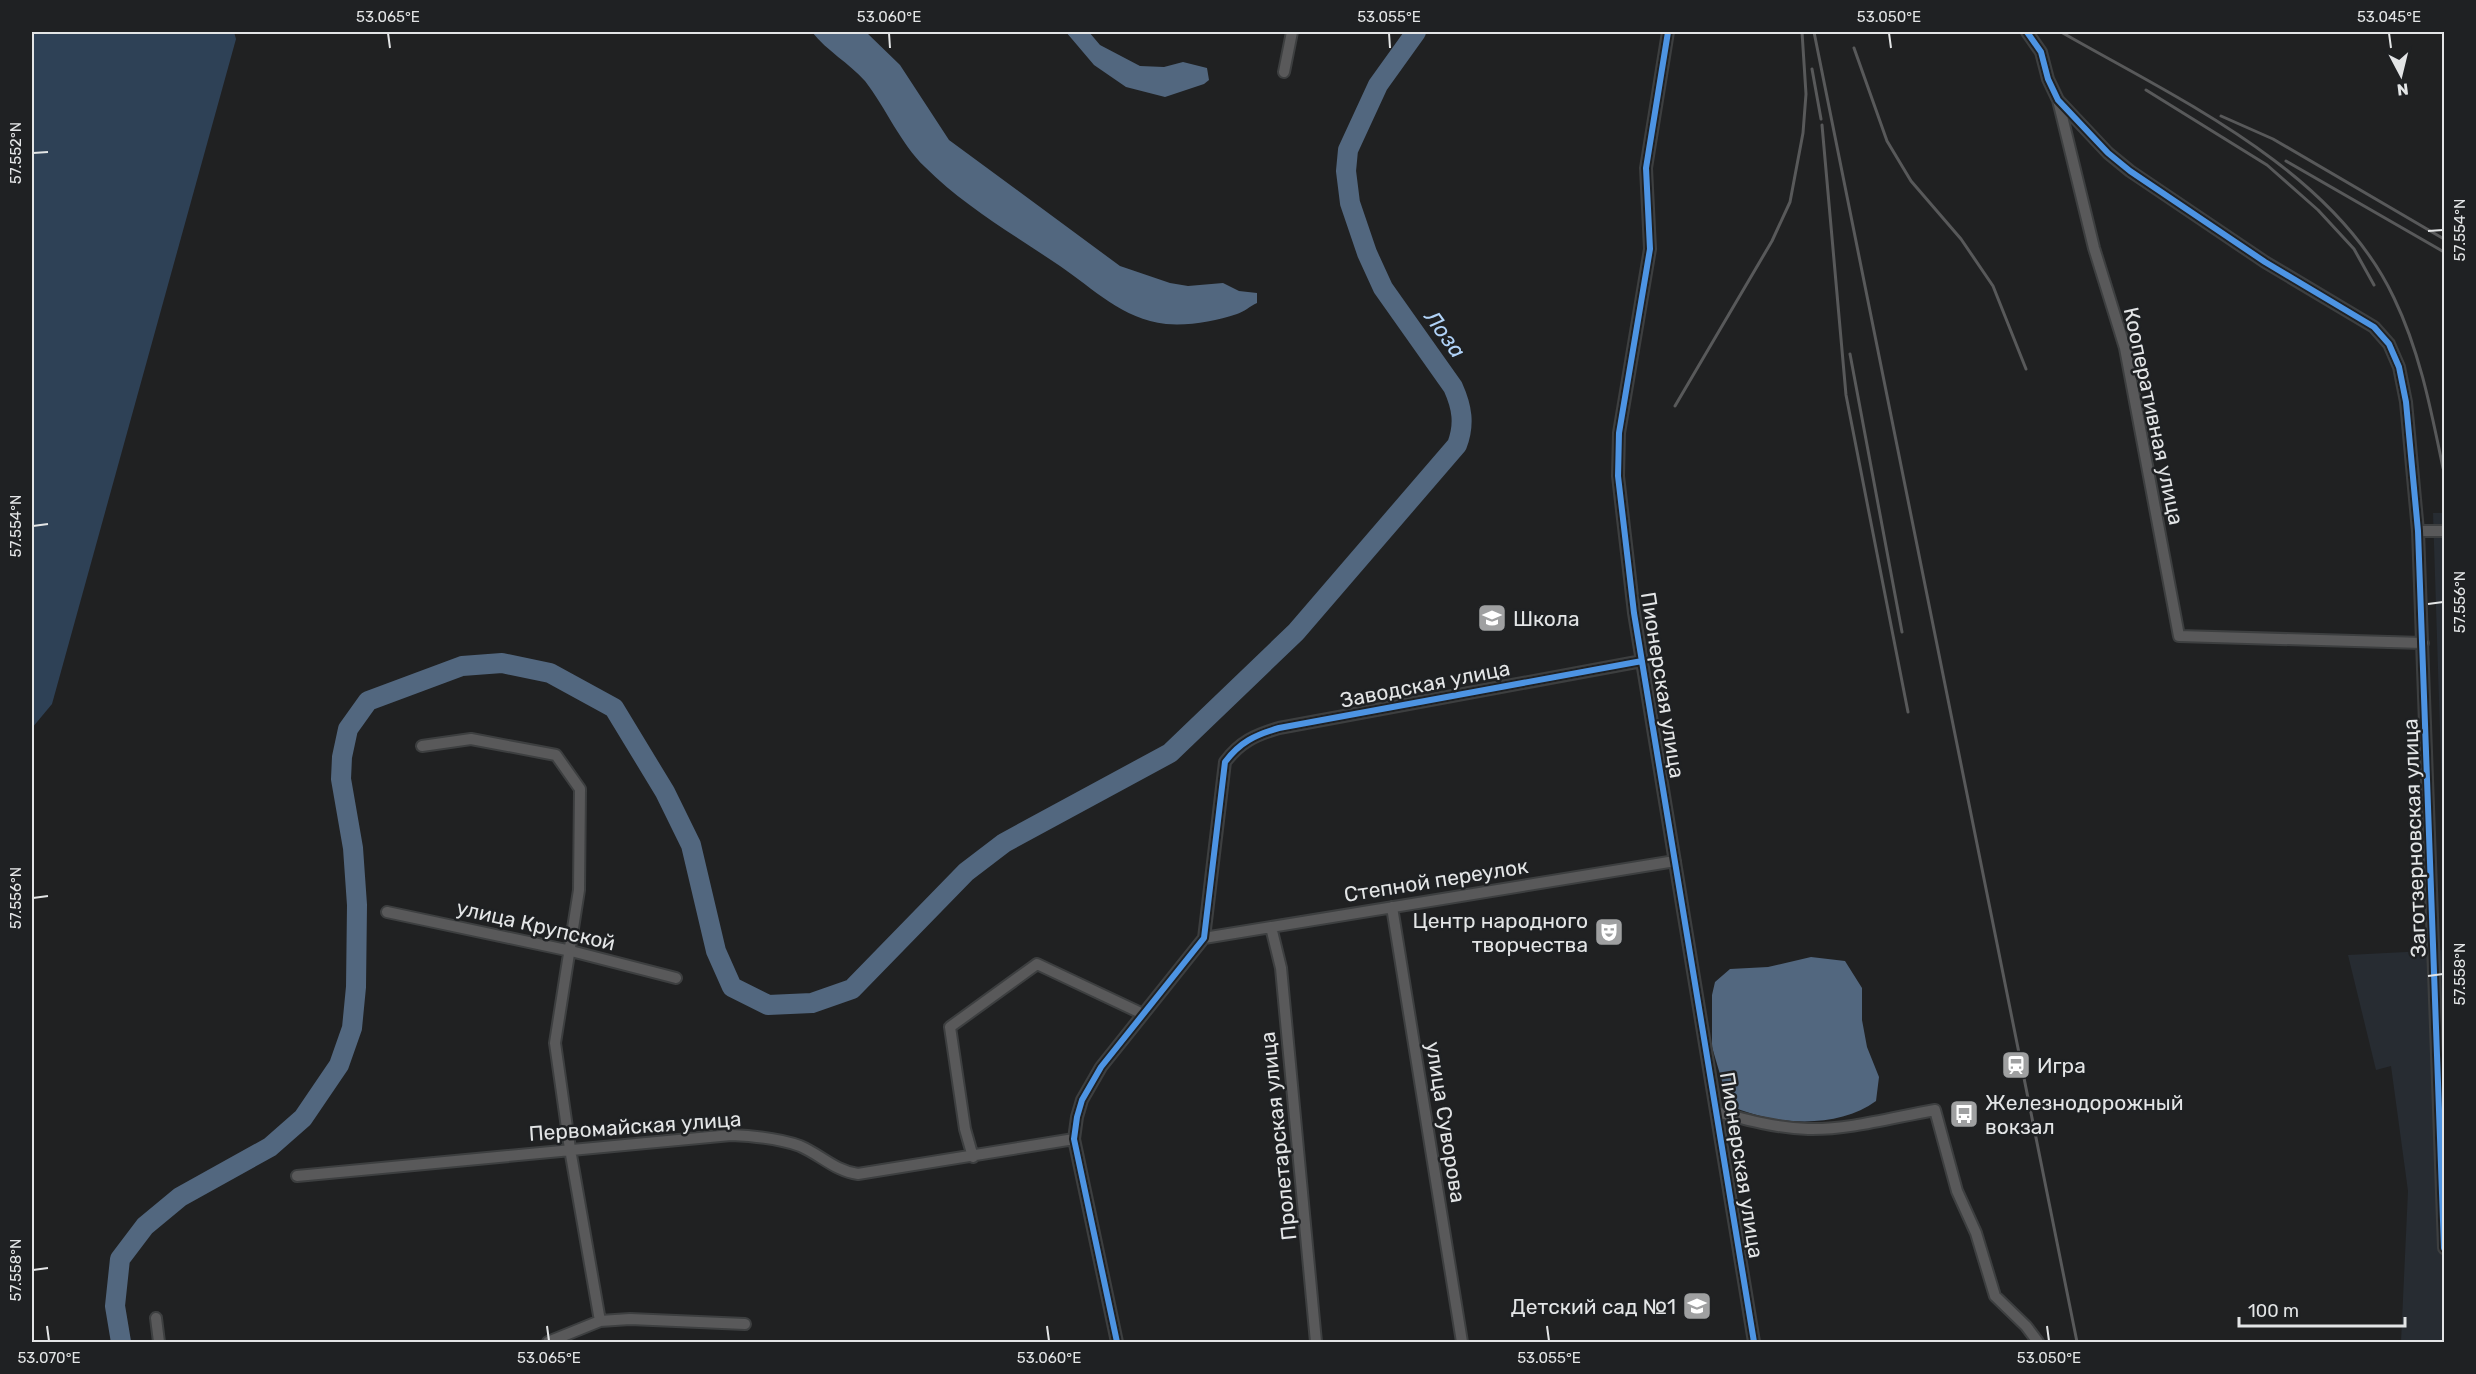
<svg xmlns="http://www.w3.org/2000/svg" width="2476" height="1374" viewBox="0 0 2476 1374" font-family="Rubik,sans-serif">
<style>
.built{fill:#272c32}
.forest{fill:#2e4156}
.water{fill:#52677f}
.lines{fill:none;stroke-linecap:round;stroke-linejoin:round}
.river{stroke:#52677f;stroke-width:20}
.minor-casing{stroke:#3d3f40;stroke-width:14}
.minor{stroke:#59595a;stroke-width:10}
.rail{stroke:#58595a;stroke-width:3}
.cycleway-casing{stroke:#1f2123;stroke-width:10}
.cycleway{stroke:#4d94e3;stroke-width:6}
.ticks{fill:none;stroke:#e3e5e6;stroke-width:2}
.labels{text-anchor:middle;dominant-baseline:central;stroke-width:5;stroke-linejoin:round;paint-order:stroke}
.street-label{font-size:21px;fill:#e3e5e6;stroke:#1f2123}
.poi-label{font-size:21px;fill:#e3e5e6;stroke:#1f2123;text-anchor:start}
.water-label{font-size:22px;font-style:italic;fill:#b1d3f8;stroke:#1f2123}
.neatline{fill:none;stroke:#e3e5e6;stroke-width:2}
.ticks-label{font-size:15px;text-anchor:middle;fill:#e3e5e6}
</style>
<rect width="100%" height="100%" fill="#202122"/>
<path class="built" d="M2433 513H2444V855Z
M2444 950V1342H2401L2408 1191 2391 1066 2376 1070 2348 955Z"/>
<path class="forest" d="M32 32H234L236 39 52 704 32 728Z"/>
<path class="water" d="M812 32H866L900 65 949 140 1120 266 1170 283 1188 286 1223 283 1239 291 1257 293V303C1250 306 1244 312 1237 314 1215 321 1190 326 1166 324 1122 319 1094 289 1060 266 1014 235 964 206 925 167 900 143 886 108 865 81 849 63 827 51 812 32Z
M1066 32H1089L1100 45 1140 66 1164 67 1183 62 1207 68 1209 80 1204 84 1165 97 1126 87 1094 65Z
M1811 957 1845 961 1862 988V1020L1867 1047 1879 1077 1876 1101C1837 1130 1771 1125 1729 1105L1712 1047V995L1715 982 1730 969 1768 967Z"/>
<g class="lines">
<path class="river" d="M121 1342 115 1306 120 1259 145 1226 180 1197 270 1147 303 1118 339 1065 352 1028 356 987 357 905 353 848 341 779 342 757 348 729 368 701 462 666 502 663 550 673 614 708 665 792 691 845 716 951 732 987 768 1005 812 1003 852 989 966 872 1004 843 1170 753 1296 632 1457 445C1465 424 1462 407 1453 387L1383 288 1367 253 1350 203 1346 171 1348 150 1378 85 1416 32"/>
<g class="minor-casing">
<path id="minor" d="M1668 32 1646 168 1650 249 1619 433 1618 476 1634 613 1754 1342
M2027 32 2041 52 2048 79 2058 100 2108 153 2130 171 2265 262 2374 327 2389 344 2399 367 2406 402 2418 531 2444 1248
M1284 72 1292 32
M2058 100 2094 248 2125 348 2179 636 2423 643
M2418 531H2444
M422 746 471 739 556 755 580 789 579 890 555 1043 570 1149 600 1321
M1392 907 1462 1342
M387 912 571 951 676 978
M1271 927 1281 968 1316 1342
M1204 938 1675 861
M1717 1112C1747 1120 1777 1128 1808 1129 1850 1130 1894 1117 1935 1110L1957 1191 1976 1233 1995 1296 2026 1326 2038 1342
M973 1157 965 1129 950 1027 1037 964 1143 1014
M297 1176 731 1135C754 1136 778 1138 800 1146 821 1155 835 1171 858 1174L1074 1139
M156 1318 159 1342
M548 1342 600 1321 630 1319 745 1324
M1117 1342 1074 1139 1077 1117 1082 1100 1101 1067 1204 938 1225 762C1240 742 1255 735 1279 728L1642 661"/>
</g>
<use href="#minor" class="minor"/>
<path class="rail" d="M1814 32 2077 1342
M2061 32C2178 99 2334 170 2394 298 2420 352 2431 410 2443 468
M1854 48 1887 141 1911 181 1961 239 1993 286 2026 369
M1812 69 1821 119
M2146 90 2267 165 2318 210 2354 249 2374 285
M2221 116 2273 139 2444 239
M1822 125 1846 395 1908 712
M2286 161 2444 252
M1850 354 1902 632
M1675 406 1772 241 1790 202 1803 133 1806 94 1802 32"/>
<g class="cycleway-casing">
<path id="cycleway" d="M1668 32 1646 168 1650 249 1619 433 1618 476 1634 613 1754 1342
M2027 32 2041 52 2048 79 2058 100 2108 153 2130 171 2265 262 2374 327 2389 344 2399 367 2406 402 2418 531 2444 1248
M1117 1342 1074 1139 1077 1117 1082 1100 1101 1067 1204 938 1225 762C1240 742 1255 735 1279 728L1642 661"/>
</g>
<use href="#cycleway" class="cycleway"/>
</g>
<path class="ticks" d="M388 33 390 48M889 33 890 48M1389 33 1390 48M1889 33 1891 48M2389 33 2391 48M33 153 48 152M2428 231 2443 230M33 526 48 524M2428 604 2443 602M33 898 48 896M2428 976 2443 974M33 1270 48 1268M47 1326 49 1341M547 1326 549 1341M1047 1326 1049 1341M1547 1326 1549 1341M2047 1326 2049 1341"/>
<defs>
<g id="school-square" transform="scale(1.5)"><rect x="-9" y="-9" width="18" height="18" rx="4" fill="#9fa0a1" stroke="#1f2123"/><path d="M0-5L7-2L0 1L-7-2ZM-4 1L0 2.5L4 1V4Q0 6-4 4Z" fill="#fff"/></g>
<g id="theatre-square" transform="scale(1.5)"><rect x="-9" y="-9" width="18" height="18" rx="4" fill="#9fa0a1" stroke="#1f2123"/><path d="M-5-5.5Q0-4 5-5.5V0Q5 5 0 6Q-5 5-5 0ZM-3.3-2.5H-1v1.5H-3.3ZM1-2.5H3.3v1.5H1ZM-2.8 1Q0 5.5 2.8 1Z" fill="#fff"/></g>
<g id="station-square" transform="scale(1.5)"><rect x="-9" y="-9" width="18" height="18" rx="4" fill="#9fa0a1" stroke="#1f2123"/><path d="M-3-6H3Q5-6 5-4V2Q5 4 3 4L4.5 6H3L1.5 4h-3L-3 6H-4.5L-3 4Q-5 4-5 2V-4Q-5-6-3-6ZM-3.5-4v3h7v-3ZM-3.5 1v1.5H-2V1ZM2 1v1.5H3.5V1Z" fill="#fff"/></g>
<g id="bus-square" transform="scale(1.5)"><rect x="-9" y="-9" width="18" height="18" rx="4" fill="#9fa0a1" stroke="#1f2123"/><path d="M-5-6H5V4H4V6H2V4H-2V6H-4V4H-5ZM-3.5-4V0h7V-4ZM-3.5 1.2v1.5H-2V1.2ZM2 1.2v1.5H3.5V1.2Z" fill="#fff"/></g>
</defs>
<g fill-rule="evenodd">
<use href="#school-square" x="1492" y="618"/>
<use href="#theatre-square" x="1609" y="932"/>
<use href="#station-square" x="2016" y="1065"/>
<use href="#bus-square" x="1964" y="1114"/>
<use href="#school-square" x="1697" y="1306"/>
</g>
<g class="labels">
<g class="street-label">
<text transform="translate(2154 416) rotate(78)">Кооперативная улица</text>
<text transform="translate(1425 684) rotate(-11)">Заводская улица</text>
<text transform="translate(1663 685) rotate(81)">Пионерская улица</text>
<text transform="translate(2414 838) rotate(-92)">Заготзерновская улица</text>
<text transform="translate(1436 880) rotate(-9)">Степной переулок</text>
<text transform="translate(536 925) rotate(13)">улица Крупской</text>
<text transform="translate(1446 1122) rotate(81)">улица Суворова</text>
<text transform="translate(635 1126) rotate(-4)">Первомайская улица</text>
<text transform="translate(1278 1136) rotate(-96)">Пролетарская улица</text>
<text transform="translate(1742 1165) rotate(81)">Пионерская улица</text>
</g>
<g class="poi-label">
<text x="1513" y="618">Школа</text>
<text x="1588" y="920" text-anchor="end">Центр народного<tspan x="1588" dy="24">творчества</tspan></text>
<text x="2037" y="1065">Игра</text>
<text x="1985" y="1102">Железнодорожный<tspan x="1985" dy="24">вокзал</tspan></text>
<text x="1676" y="1306" text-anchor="end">Детский сад №1</text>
</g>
<g class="water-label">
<text transform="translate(1445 334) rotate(54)">Лоза</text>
</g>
</g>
<rect width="2476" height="1374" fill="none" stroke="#1f2123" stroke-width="66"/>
<g transform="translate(2401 75) rotate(173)" stroke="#1f2123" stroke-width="4.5" paint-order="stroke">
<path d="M0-4.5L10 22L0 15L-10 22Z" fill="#e3e5e6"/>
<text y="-9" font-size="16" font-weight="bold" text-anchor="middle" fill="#e3e5e6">N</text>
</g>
<path d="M2239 1317v9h166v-9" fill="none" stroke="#e3e5e6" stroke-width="3"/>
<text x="2248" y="1317" font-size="18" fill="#e3e5e6" stroke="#1f2123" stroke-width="4.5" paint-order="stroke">100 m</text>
<rect x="33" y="33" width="2410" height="1308" class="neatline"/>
<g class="ticks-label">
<text x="388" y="22">53.065°E</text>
<text x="889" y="22">53.060°E</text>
<text x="1389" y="22">53.055°E</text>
<text x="1889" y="22">53.050°E</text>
<text x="2389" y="22">53.045°E</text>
<text transform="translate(16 153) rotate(-90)" y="5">57.552°N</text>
<text transform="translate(2460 230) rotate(-90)" y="5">57.554°N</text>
<text transform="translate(16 526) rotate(-90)" y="5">57.554°N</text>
<text transform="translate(2460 602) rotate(-90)" y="5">57.556°N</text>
<text transform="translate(16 898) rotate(-90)" y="5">57.556°N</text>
<text transform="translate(2460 974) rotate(-90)" y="5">57.558°N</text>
<text transform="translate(16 1270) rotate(-90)" y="5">57.558°N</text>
<text x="49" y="1363">53.070°E</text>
<text x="549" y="1363">53.065°E</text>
<text x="1049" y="1363">53.060°E</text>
<text x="1549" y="1363">53.055°E</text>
<text x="2049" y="1363">53.050°E</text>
</g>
</svg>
